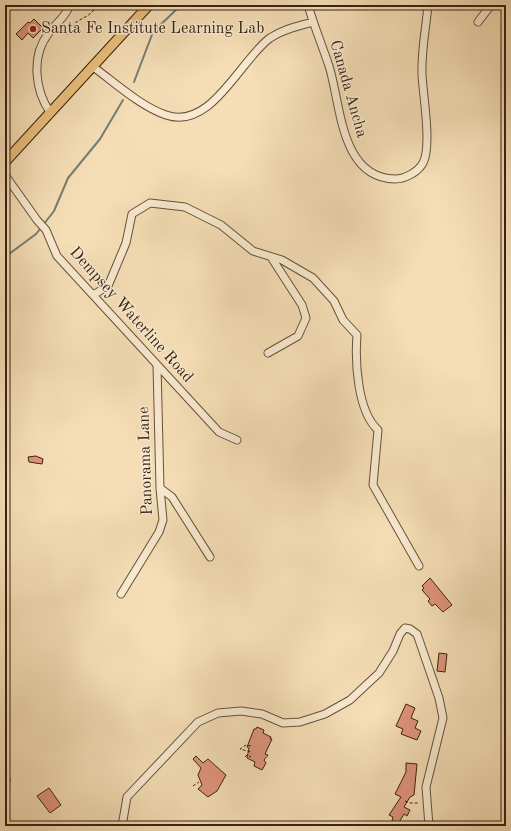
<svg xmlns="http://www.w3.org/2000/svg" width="511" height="831" viewBox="0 0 511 831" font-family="'Old Standard TT',serif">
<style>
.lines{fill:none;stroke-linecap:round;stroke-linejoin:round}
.stream{stroke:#757e72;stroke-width:2}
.building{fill:#e0947b;stroke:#392211}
.minor-casing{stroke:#68513a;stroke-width:9}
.major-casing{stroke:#392211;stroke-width:11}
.path{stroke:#392211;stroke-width:1;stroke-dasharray:3 2;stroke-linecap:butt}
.minor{stroke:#f8ead0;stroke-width:7}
.major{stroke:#eabf7b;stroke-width:9}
.poi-dot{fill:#8f2418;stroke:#f8ead0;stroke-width:1.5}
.labels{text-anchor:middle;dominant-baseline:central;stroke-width:3;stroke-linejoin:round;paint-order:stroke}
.poi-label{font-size:16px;fill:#392211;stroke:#f8ead0;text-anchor:start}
.street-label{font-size:16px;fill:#392211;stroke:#f8ead0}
</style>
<rect width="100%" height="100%" fill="#f5deb6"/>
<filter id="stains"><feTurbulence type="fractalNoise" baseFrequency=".005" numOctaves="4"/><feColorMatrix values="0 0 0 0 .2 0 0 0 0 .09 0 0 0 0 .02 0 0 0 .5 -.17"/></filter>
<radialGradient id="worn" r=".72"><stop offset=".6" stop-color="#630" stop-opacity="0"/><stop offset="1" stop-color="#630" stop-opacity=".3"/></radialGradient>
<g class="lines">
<path class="stream" d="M134 82 153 32 181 5
M5 257 36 234 54 211 68 178 100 139 123 100
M5 765 10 781 5 786"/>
</g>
<path class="building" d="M34 19 43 28 33 38 28 33 22 40 16 34 28 22 30 23Z
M36 456 43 459 42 464 29 462 28 457Z
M430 578 452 605 443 612 435 604 432 606 428 601 430 599 422 590 424 588 422 586Z
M439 653 447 654 445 672 437 671Z
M406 704 415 708 411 718 418 721 415 728 421 731 417 740 401 734 403 729 396 726Z
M257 727 264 730 263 733 271 737 270 739H272L265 754 268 755 264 760 266 763 262 770 254 766 255 762 247 758 249 748 247 747 254 729H256Z
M196 756 203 763 208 759 226 775 217 791 208 797 198 789 202 785 198 775 201 768 193 759Z
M406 763 417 764 414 795 410 797 404 807 410 810 407 816 404 814 398 824 392 821 393 817 389 815 401 797 395 794 406 772Z
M49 788 61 805 50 813 37 796Z"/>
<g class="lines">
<g class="minor-casing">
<path id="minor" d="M308 5C314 26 322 45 329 66 341 104 340 178 395 179 405 179 418 172 423 163 432 146 423 95 422 75 421 52 426 28 428 5
M478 22 491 5
M92 66C114 82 140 106 166 115 211 131 240 60 270 38 283 29 299 26 313 22
M50 112C35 91 31 56 48 34 55 24 65 18 70 5
M5 175 37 220 46 230 57 256 219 432 237 440
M93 295 108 286 126 243 132 214 150 203 185 207 221 225 253 251 282 260 313 278 334 301 343 320 357 335C355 361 357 411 378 430L373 485 419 566
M268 353 298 336 306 318 302 305 271 257
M160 488 172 497 210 557
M121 594 159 532 163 520 160 488 157 365
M122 826 127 797 198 722 218 713 241 711 262 714 283 723 300 722 325 714 350 700 379 673 393 651 400 634 405 628 410 629 417 634 439 698 443 718 426 787 429 826"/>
</g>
<g class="major-casing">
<path id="major" d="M5 162 149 5"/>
</g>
<path class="path" d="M67 35C73 16 90 21 97 5
M251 746 246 745 240 749 251 752
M245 757 247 755 251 757
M193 786 199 782
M405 801 411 803H419"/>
<use href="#minor" class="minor"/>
<use href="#major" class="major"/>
</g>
<circle class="poi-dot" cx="33" cy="29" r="4"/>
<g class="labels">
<g class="poi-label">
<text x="41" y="29">Santa Fe Institute Learning Lab</text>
</g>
<g class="street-label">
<text transform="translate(348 89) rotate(74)">Canada Ancha</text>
<text transform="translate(131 315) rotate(48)">Dempsey Waterline Road</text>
<text transform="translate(146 461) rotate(-92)">Panorama Lane</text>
</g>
</g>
<rect width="511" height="831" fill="none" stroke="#f5deb6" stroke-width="20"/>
<rect x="6" y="6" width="499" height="819" fill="none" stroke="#392211" stroke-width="2"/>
<rect x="10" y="10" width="491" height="811" fill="none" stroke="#392211"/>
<rect width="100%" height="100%" filter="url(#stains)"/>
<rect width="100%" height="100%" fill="url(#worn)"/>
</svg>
